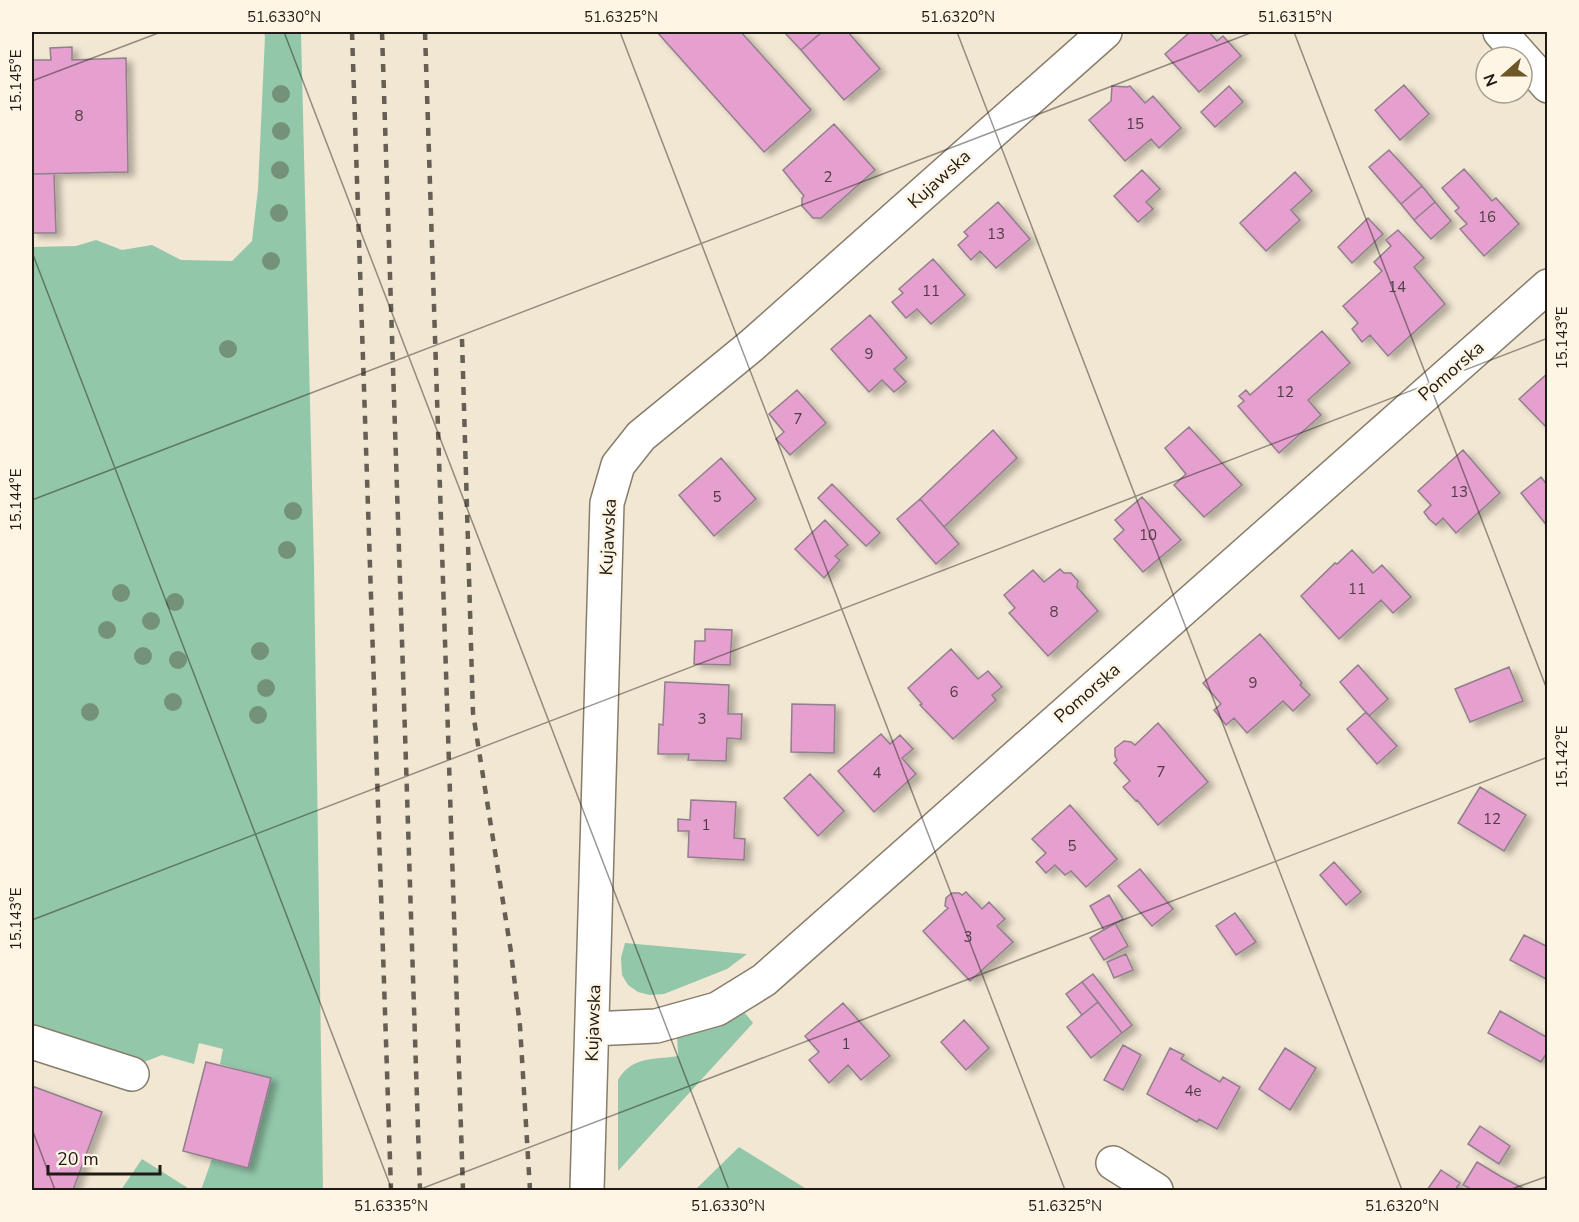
<svg xmlns="http://www.w3.org/2000/svg" width="1579" height="1222" viewBox="0 0 1579 1222" font-family="'Nunito Sans',sans-serif">
<style>
.green{fill:#93c7aa}
.building{fill:#e5a0cf;stroke:#917f8b;stroke-width:1.5;filter:url(#shadow)}
.lines{fill:none;stroke-linecap:round;stroke-linejoin:round}
.minor-casing{stroke:#877d6b;stroke-width:36}
.minor{stroke:#fff;stroke-width:33}
.rail{stroke:#655f54;stroke-width:4.5;stroke-dasharray:8 8;stroke-linecap:butt}
.tree{fill:#74927a}
.ticks{fill:none;stroke:#1f1b14;stroke-width:1.5;stroke-opacity:0.45}
.labels{text-anchor:middle;dominant-baseline:central;stroke-width:5;stroke-linejoin:round;paint-order:stroke}
.number-label{font-size:15px;fill:#503c43}
.street-label{font-size:18px;fill:#1f1b14;stroke:#fef5e5}
.neatline{fill:none;stroke:#1f1b14;stroke-width:2}
.ticks-label{font-size:15px;text-anchor:middle;fill:#1f1b14}
</style>
<defs>
<filter id="shadow"><feDropShadow dx="6" dy="4" stdDeviation="3" flood-color="#0004"/></filter>
</defs>
<rect width="100%" height="100%" fill="#f2e7d3"/>
<path class="green" d="M263 32H301L314 566 323 1190H201L212 1159 248 1168 270 1078 220 1064 223 1049 199 1043 194 1064 162 1055 139 1064 32 1032V247L76 246 96 240 122 250 152 245 181 260 232 261 252 241 258 189 265 36Z
M625 943 747 954 727 969 664 994 650 995 638 992 628 985 622 975 621 958Z
M745 1013 753 1023 618 1171V1080C632 1056 653 1060 678 1056L677 1035C702 1031 723 1026 745 1013Z
M739 1147 808 1190H695Z
M142 1159 191 1190H121Z"/>
<path class="building" d="M657 32H741L811 110 764 152Z
M784 32H822L801 50Z
M822 32H848L880 69 844 100 801 50Z
M1190 32H1209L1217 41 1223 36 1241 56 1199 92 1165 54Z
M72 47V60L126 58 128 172 32 174V60H51L50 48Z
M1404 85 1429 114 1400 140 1375 110Z
M1112 86 1127 87 1130 86 1145 103 1153 96 1181 128 1159 148 1151 139 1125 161 1089 120 1111 101Z
M1229 86 1243 102 1215 127 1201 112Z
M834 124 875 170 821 218H813L802 206V198L804 196 783 170Z
M1389 150 1422 186 1401 204 1369 167Z
M1464 169 1492 201 1496 198 1519 224 1484 256 1460 229 1467 224 1455 211 1459 208 1442 188Z
M1142 170 1160 189 1146 202 1153 209 1138 222 1114 196Z
M1295 172 1312 191 1291 210 1300 220 1266 251 1240 223Z
M32 174H54L56 233H32Z
M1422 186 1435 202 1414 220 1401 204Z
M998 202 1030 239 996 268 980 251 971 260 958 245 968 236 964 232Z
M1435 202 1451 221 1431 239 1414 220Z
M1368 218 1383 234 1352 263 1338 247Z
M1398 230 1424 258 1414 267 1445 304 1388 356 1370 335 1362 342 1352 329 1358 323 1343 306 1382 271 1374 262 1391 246 1386 240Z
M933 259 965 295 931 324 917 309 906 318 892 302 903 293 899 289Z
M870 315 907 358 894 369 906 382 894 392 882 380 869 392 831 349Z
M1322 331 1350 363 1308 400 1321 415 1279 453 1238 406 1244 401 1239 396 1246 390 1250 395Z
M1548 373V429L1519 399Z
M797 390 826 423 790 455 776 439 784 432 769 414Z
M1189 427 1242 485 1204 517 1174 485 1186 474 1165 448Z
M993 430 1017 458 944 527 920 499Z
M1463 450 1500 493 1456 533 1443 518 1436 525 1429 519 1424 512 1431 505 1418 491Z
M721 458 756 499 714 536 679 495Z
M1541 477 1548 486V527L1521 493Z
M832 484 880 533 866 546 818 498Z
M1142 497 1181 540 1143 572 1114 539 1124 530 1115 520Z
M920 499 959 544 936 564 897 519Z
M825 520 848 545 835 556 840 560 824 578 795 549Z
M1352 550 1373 573 1382 565 1411 597 1393 613 1381 600 1339 639 1301 596 1335 563 1337 564Z
M1060 569 1064 573H1071L1078 581 1077 587 1098 611 1048 656 1009 613 1015 608 1004 595 1033 570 1044 582Z
M705 629 732 630 730 665 694 664 695 641H705Z
M1260 634 1302 683 1300 685 1310 695 1293 711 1283 701 1247 733 1234 718 1226 725 1214 710 1221 704 1203 683Z
M951 649 978 679 988 671 1002 687 992 695 996 700 953 739 920 705 922 704 908 688Z
M1358 665 1388 699 1369 716 1340 682Z
M1509 667 1523 701 1470 722 1455 689Z
M665 682 729 685 728 714H742L741 739 727 738 726 761 688 760 689 754H658L659 724 663 725Z
M792 704 835 705 834 753 791 752Z
M1366 712 1397 746 1377 764 1347 729Z
M1158 723 1208 782 1158 825 1137 800 1136 801 1123 787 1130 781 1114 763 1117 760 1115 756V748L1124 741 1131 742 1135 745Z
M881 734 890 744 900 735 913 749 902 758 916 774 874 812 838 771Z
M810 774 844 811 818 836 784 798Z
M1480 787 1526 815 1504 851 1458 823Z
M691 800 736 802 734 838 745 839 744 860 688 857 689 831H678V819L690 820Z
M1070 805 1117 859 1086 887 1071 871 1065 875 1055 865 1046 873 1036 862 1046 853 1032 839Z
M1334 862 1361 892 1346 905 1320 875Z
M1140 869 1173 909 1152 926 1118 886Z
M966 892 982 909 989 902 1005 919 997 926 1013 942 970 981 923 931 948 908 945 906 946 898 952 893H959L962 895Z
M1109 895 1123 919 1104 930 1090 906Z
M1235 913 1256 942 1236 955 1216 926Z
M1115 923 1128 946 1104 960 1090 938Z
M1524 935 1548 947V975L1546 979 1510 960Z
M1126 954 1133 970 1114 978 1107 962Z
M1093 974 1132 1025 1122 1033 1082 982Z
M1082 982 1098 1002 1082 1015 1066 994Z
M1098 1002 1122 1033 1091 1058 1067 1027Z
M843 1003 890 1056 861 1080 848 1065 829 1083 809 1060 819 1052 805 1036Z
M1500 1011 1548 1038V1051L1541 1062 1488 1033Z
M964 1020 989 1048 966 1070 941 1042Z
M1123 1045 1141 1055 1123 1090 1104 1080Z
M1170 1048 1184 1055 1181 1059 1220 1082 1223 1077 1240 1087 1217 1129 1199 1119 1197 1122 1147 1094Z
M1285 1048 1316 1068 1290 1110 1259 1089Z
M206 1062 271 1078 248 1168 183 1151Z
M32 1086 102 1112 73 1190H32Z
M1480 1126 1510 1146 1499 1164 1468 1144Z
M1477 1162 1500 1176 1526 1190H1473L1463 1185Z
M1441 1170 1460 1183 1455 1190H1427Z"/>
<g class="lines">
<g class="minor-casing">
<path id="minor" d="M1500 32 1548 86
M592 1029 656 1026 717 1009 764 980 1548 286
M32 1042 132 1074
M1113 1163 1156 1190
M587 1190 607 503 618 465 641 436 751 346 1105 32"/>
</g>
<use href="#minor" class="minor"/>
<path class="rail" d="M352 32 391 1190
M382 32 420 1190
M425 32 463 1190
M462 339 473 713 511 952 520 1026 530 1190"/>
</g>
<g class="tree">
<circle cx="281" cy="94" r="9"/>
<circle cx="281" cy="131" r="9"/>
<circle cx="280" cy="170" r="9"/>
<circle cx="279" cy="213" r="9"/>
<circle cx="271" cy="261" r="9"/>
<circle cx="228" cy="349" r="9"/>
<circle cx="293" cy="511" r="9"/>
<circle cx="287" cy="550" r="9"/>
<circle cx="121" cy="593" r="9"/>
<circle cx="175" cy="602" r="9"/>
<circle cx="151" cy="621" r="9"/>
<circle cx="107" cy="630" r="9"/>
<circle cx="260" cy="651" r="9"/>
<circle cx="143" cy="656" r="9"/>
<circle cx="178" cy="660" r="9"/>
<circle cx="266" cy="688" r="9"/>
<circle cx="173" cy="702" r="9"/>
<circle cx="90" cy="712" r="9"/>
<circle cx="258" cy="715" r="9"/>
</g>
<path class="ticks" d="M284 32 729 1190M620 32 1065 1190M957 32 1402 1190M1294 32 1548 692M32 81 161 32M32 252 392 1190M32 500 1253 32M32 920 1548 338M32 1129 55 1190M418 1190 1548 757M1509 1190 1548 1176"/>
<g class="labels">
<g class="number-label">
<text x="79" y="116">8</text>
<text x="1135" y="124">15</text>
<text x="828" y="177">2</text>
<text x="1487" y="217">16</text>
<text x="996" y="234">13</text>
<text x="1397" y="287">14</text>
<text x="931" y="291">11</text>
<text x="869" y="354">9</text>
<text x="1285" y="392">12</text>
<text x="798" y="419">7</text>
<text x="1459" y="492">13</text>
<text x="717" y="497">5</text>
<text x="1148" y="535">10</text>
<text x="1357" y="589">11</text>
<text x="1054" y="612">8</text>
<text x="1253" y="683">9</text>
<text x="954" y="692">6</text>
<text x="702" y="719">3</text>
<text x="1161" y="772">7</text>
<text x="877" y="773">4</text>
<text x="1492" y="819">12</text>
<text x="706" y="825">1</text>
<text x="1072" y="846">5</text>
<text x="968" y="937">3</text>
<text x="846" y="1044">1</text>
<text x="1193" y="1091">4e</text>
</g>
<g class="street-label">
<text transform="translate(939 179) rotate(-42)">Kujawska</text>
<text transform="translate(1451 371) rotate(-41)">Pomorska</text>
<text transform="translate(608 537) rotate(-87)">Kujawska</text>
<text transform="translate(1087 693) rotate(-41)">Pomorska</text>
<text transform="translate(593 1023) rotate(-88)">Kujawska</text>
</g>
</g>
<rect width="1579" height="1222" fill="none" stroke="#fef5e5" stroke-width="66"/>
<g transform="translate(1504 75) rotate(249)"><circle r="28" fill="#fef5e5" stroke="#a59e91" stroke-width="1.5"/>
<path d="M0-4.5L10 22L0 15L-10 22Z" fill="#6e5727"/>
<text y="-9" font-size="16" font-weight="bold" text-anchor="middle" fill="#1f1b14">N</text>
</g>
<path d="M48 1165v9h112v-9" fill="none" stroke="#1f1b14" stroke-width="3"/>
<text x="57" y="1165" font-size="18" fill="#1f1b14" stroke="#fef5e5" stroke-width="4.5" paint-order="stroke">20 m</text>
<rect x="33" y="33" width="1513" height="1156" class="neatline"/>
<g class="ticks-label">
<text x="284" y="22">51.6330°N</text>
<text x="621" y="22">51.6325°N</text>
<text x="958" y="22">51.6320°N</text>
<text x="1295" y="22">51.6315°N</text>
<text transform="translate(16 81) rotate(-90)" y="5">15.145°E</text>
<text transform="translate(1562 338) rotate(-90)" y="5">15.143°E</text>
<text transform="translate(16 500) rotate(-90)" y="5">15.144°E</text>
<text transform="translate(1562 757) rotate(-90)" y="5">15.142°E</text>
<text transform="translate(16 919) rotate(-90)" y="5">15.143°E</text>
<text x="391" y="1211">51.6335°N</text>
<text x="728" y="1211">51.6330°N</text>
<text x="1065" y="1211">51.6325°N</text>
<text x="1402" y="1211">51.6320°N</text>
</g>
</svg>
